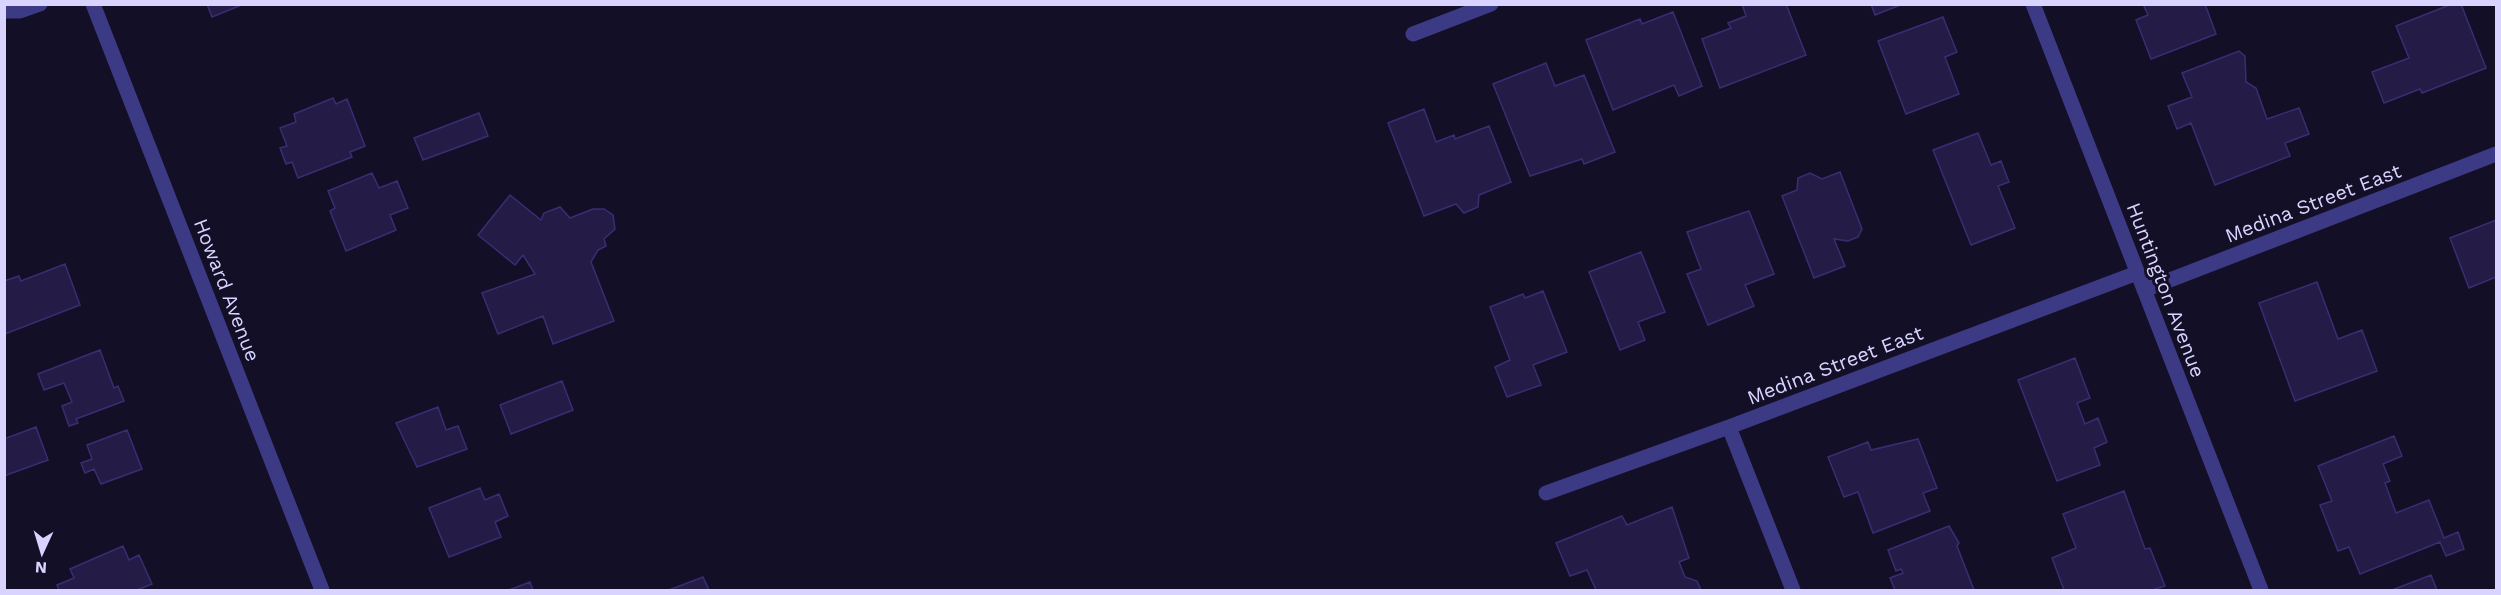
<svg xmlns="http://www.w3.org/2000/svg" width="2501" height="595" viewBox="0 0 2501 595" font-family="'Work Sans',sans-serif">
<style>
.building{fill:#241b47;stroke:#3b2d73;stroke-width:1.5}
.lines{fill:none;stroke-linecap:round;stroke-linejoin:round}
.minor{stroke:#3d3a85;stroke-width:15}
.labels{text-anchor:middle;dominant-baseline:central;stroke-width:6;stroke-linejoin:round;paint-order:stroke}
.street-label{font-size:20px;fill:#d9d4ff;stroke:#130f26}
</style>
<rect width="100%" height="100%" fill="#130f26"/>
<path class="building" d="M207 4H244L212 17Z
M1742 4H1786L1806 55 1720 88 1702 39 1731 28 1728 23 1746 16Z
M1871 4H1903L1875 15Z
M2143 4H2205L2216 34 2151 59 2136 20 2148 15Z
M2452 4H2461L2486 68 2422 93 2420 89 2384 103 2372 72 2409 58 2396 26Z
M1673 12 1702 86 1679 96 1674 85 1613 110 1586 40 1640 19 1642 24Z
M1943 17 1957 52 1945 57 1959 94 1906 114 1878 41Z
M2239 51 2245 56 2246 82 2256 88 2267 119 2299 108 2309 134 2285 143 2290 156 2215 185 2191 123 2177 129 2168 106 2192 97 2182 73Z
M1546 63 1555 86 1584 75 1615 152 1584 164 1582 159 1530 176 1493 84Z
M333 98 336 104 347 99 365 146 350 152 352 157 298 178 292 162 286 164 280 148 287 146 280 128 296 122 294 114Z
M1424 109 1436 142 1454 135 1455 139 1489 126 1511 182 1479 195 1478 207 1464 213 1456 204 1424 216 1388 123Z
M479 113 488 136 423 160 414 138Z
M1978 133 1991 165 2001 161 2009 182 1998 186 2015 228 1971 245 1933 150Z
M1840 172 1862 229 1858 237 1848 241 1834 239 1845 266 1814 278 1782 196 1797 190 1798 178 1810 173 1822 179Z
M372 173 379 188 397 181 408 208 390 215 396 230 346 251 330 211 335 208 328 191Z
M510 195 541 220 544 213 560 207 570 218 593 209H604L613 215 615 229 604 239 606 246 598 250 591 262 614 321 553 344 543 316 498 334 482 293 535 274 523 255 515 265 478 235Z
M1749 211 1774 274 1745 285 1754 306 1708 325 1687 274 1701 269 1687 232Z
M2496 220V277L2469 288 2450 238Z
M1641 252 1665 312 1638 322 1645 340 1620 350 1589 272Z
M65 264 80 305 5 334 4 281 19 276 21 281Z
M2317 282 2338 339 2362 330 2377 371 2295 401 2259 303Z
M1543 291 1567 352 1533 365 1541 385 1507 397 1495 367 1510 360 1490 307 1523 294 1525 298Z
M100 350 114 388 118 386 124 401 76 419 78 423 69 426 62 406 72 402 64 383 44 390 38 374Z
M2075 358 2090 398 2077 403 2085 424 2098 418 2107 442 2094 448 2100 465 2057 481 2018 380Z
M562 381 573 410 511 434 500 405Z
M438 407 446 430 458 426 467 449 417 467 396 423Z
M36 427 48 460 4 476V439Z
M127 430 142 469 101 484 94 469 85 473 81 463 92 459 87 445Z
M2394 436 2402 456 2383 464 2390 481 2385 483 2396 513 2429 500 2444 538 2458 532 2464 549 2446 556 2440 542 2360 574 2349 547 2338 551 2320 505 2332 501 2318 466Z
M1918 439 1937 488 1923 493 1930 511 1873 533 1858 492 1844 497 1828 457 1868 442 1871 450Z
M480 488 485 500 499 494 508 516 495 522 501 537 449 557 429 508Z
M2124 491 2145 549 2150 548 2165 586 2152 590H2064L2052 558 2076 548 2063 514Z
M1672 507 1689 558 1679 562 1685 577 1697 581 1701 590H1596L1587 570 1570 576 1556 543 1622 516 1627 525Z
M1949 526 1959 543 1957 546 1974 590H1895L1890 578 1903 573 1901 569 1896 571 1888 550Z
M123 546 129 560 139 555 152 584 137 590H59L57 585 74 578 70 569Z
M2431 575 2437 590H2441H2392Z
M703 577 709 590H669Z
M530 582 533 590H509Z"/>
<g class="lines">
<path class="minor" d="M93 4 322 590
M2033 4 2261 590
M4 11H20L40 4
M1413 34 1491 4
M2144 290 2496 154
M1729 427 1793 590
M1546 493 1729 427 2137 273"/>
</g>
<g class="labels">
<g class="street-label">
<text transform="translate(2313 203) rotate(-21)">Medina Street East</text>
<text transform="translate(227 290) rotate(69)">Howard Avenue</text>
<text transform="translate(2166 290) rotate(69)">Huntington Avenue</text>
<text transform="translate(1835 365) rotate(-21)">Medina Street East</text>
</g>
</g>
<rect width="2501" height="595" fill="none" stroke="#d9d4ff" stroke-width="12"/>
<g transform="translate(42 553) rotate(184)" stroke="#130f26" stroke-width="4.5" paint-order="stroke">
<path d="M0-4.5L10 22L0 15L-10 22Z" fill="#d9d4ff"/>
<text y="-9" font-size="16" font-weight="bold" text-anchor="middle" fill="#d9d4ff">N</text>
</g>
</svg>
